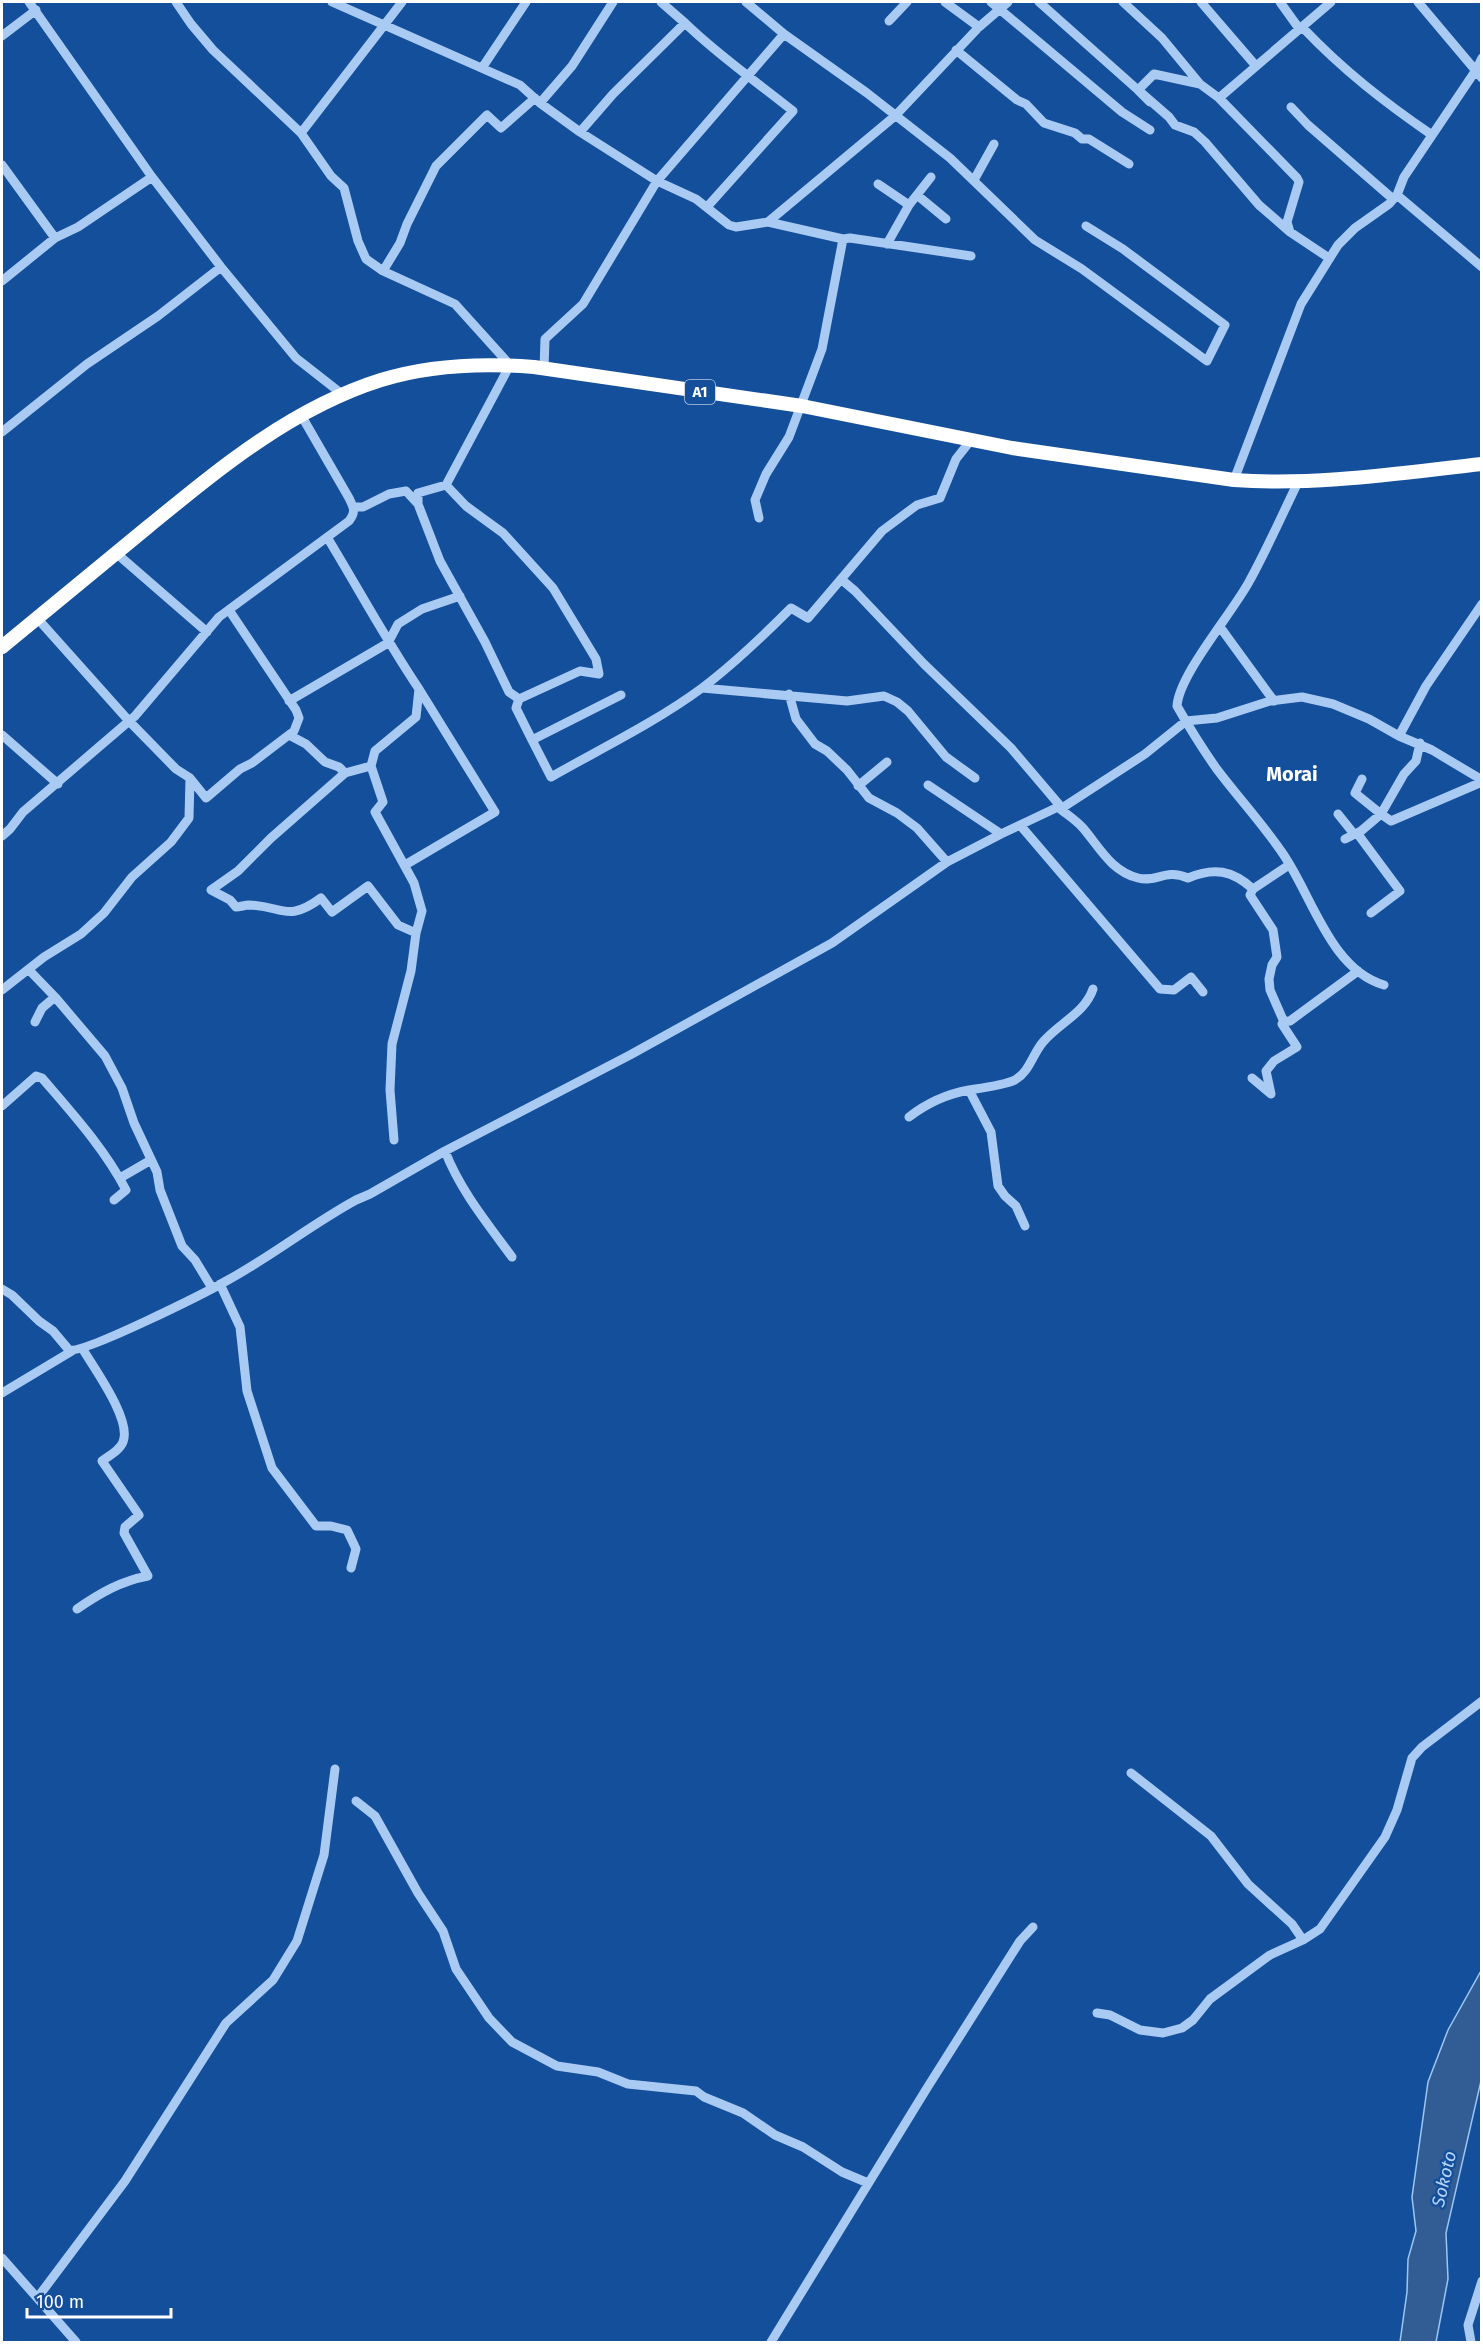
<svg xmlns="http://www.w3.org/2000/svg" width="1483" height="2344" viewBox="0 0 1483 2344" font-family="'Fira Sans',sans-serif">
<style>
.water{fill:#325d94;stroke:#9bc6f6;stroke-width:1.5}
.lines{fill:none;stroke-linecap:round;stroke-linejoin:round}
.minor{stroke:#a9cbf3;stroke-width:9}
.highway{stroke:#fff;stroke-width:14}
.labels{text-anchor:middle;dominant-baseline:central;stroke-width:4.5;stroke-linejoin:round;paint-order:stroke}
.shield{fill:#144f9b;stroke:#b8cae1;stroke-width:1.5}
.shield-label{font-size:15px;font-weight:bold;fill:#fff}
.water-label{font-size:18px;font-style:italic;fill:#b6d5f9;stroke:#144f9b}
.quarter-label{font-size:20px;font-weight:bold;fill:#fff;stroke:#144f9b}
</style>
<rect width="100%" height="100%" fill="#144f9b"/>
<path class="water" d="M1481 1971V2081L1446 2233 1448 2279 1436 2342H1400L1407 2292 1408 2259 1416 2231 1412 2197 1428 2082 1448 2030Z"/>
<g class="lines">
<path class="minor" d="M29 2 152 177 221 267 296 358 342 394
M176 2 191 24 213 50 301 133 331 176 344 188 358 241 366 259 383 271 455 304 510 365 446 485 466 506 503 533 553 588 596 659 599 674 580 671 519 699 509 692 485 642 440 561 418 504 406 491 389 494 363 507H353
M332 2 520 85 540 103 580 132 657 181 696 199 729 225 736 227 768 222 843 239 850 238 971 256
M746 2 784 34 867 93 950 158 1035 240 1082 269 1207 361 1225 325 1123 249 1086 226
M945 2 979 27
M991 2 1122 112 1150 130
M1039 2 1138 90 1154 74 1200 84
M1123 2 1162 38 1200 84 1219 98 1297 178 1299 182 1287 222 1290 232 1329 258
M1201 2 1256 66
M1280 2 1298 27 1303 28C1343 70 1384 102 1432 135
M1418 2 1482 78
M889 21 907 2
M685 23C719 56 757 82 793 111L707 207
M2 36 36 10
M956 50 1017 100 1026 104 1044 123 1075 133 1082 139H1089L1129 164
M482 68 526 2
M1219 98 1331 2
M1150 102 1138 90 1169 117 1175 125 1194 132 1205 142 1259 205 1290 232
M540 103 572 66 613 2
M1291 107 1308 125 1393 199
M580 132 613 94 685 23 661 2
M301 133 402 2
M2 165 55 238
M974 180 994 144
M878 184 909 205
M917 195 946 219
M1397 195 1482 267
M768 222 895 116 979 27 1008 2
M887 244 909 205 931 177
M383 271 400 243 407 224 436 166 487 115 501 128 535 98
M2 281 55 238 78 227 152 177
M544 369 545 339 583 304 657 181 784 34
M2 432 87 364 158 316 221 267
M1234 480 1301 304 1338 245 1355 228 1389 204 1397 195 1404 177 1476 70 1482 58
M1299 480C1283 513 1268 547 1250 580 1234 611 1179 674 1177 706 1189 727 1202 748 1216 768 1237 796 1261 822 1281 851 1311 892 1329 969 1384 985
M418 504V493L446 485
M759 518 755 500 766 474 789 437 822 349 843 239
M327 537C358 588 386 640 419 689L416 717 375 751 371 766 383 802 375 812 414 883 422 911 416 933 411 971 392 1044 390 1090 394 1140
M116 553 207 632
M842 580 855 591 924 664 1011 748 1062 808
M37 618 129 721 176 769 190 778 206 798 240 769 252 763 294 731 299 718 296 710 229 610
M1220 627 1274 701
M702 688 847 701 884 696 897 702 908 711 946 757 975 778
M789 694 796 719 815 744 827 751 847 770 869 798 897 813 917 828 947 862
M519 699 516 708 532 740 621 695
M289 701 388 643 398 624 422 609 460 596
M2 735 58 784
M289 735 306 744 325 762 339 767 345 773 371 766
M1399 736 1426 686 1482 604
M532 740 551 777C602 748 656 722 702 688 734 664 763 636 791 608L808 618 882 531 917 505 940 498 956 459 971 440
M345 773 271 838 238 871 211 890 230 900 236 907C240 907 245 905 249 905 283 906 287 923 321 898L332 912 368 886 398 925 416 933
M1362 779 1355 793 1381 814 1404 774 1416 761 1420 743
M928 785 1001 834
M858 786 887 762
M1058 807C1066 814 1076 820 1083 828 1100 848 1111 871 1138 878 1157 883 1165 868 1188 878 1214 867 1232 870 1253 889
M1338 814 1354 834
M1020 825 1160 989 1174 990 1191 977 1203 992
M1357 833 1400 891 1371 913
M2 836 10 829 23 812 135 716 219 617 349 521C356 512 354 508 349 498L301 415
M1345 839 1361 831 1381 814 1391 821 1482 782
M405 865 495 812 419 689
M1289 865 1253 889 1250 895 1273 930 1277 957 1272 965 1269 979 1270 990 1284 1022 1290 1021 1358 971
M29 970 55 997
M2 990 44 957 81 934 104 913 132 877 171 842 189 818 190 778
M35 1022 42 1008 55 997 105 1056 122 1088 134 1123 157 1172 160 1190 182 1246 195 1260 212 1288
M1252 1078 1271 1094 1266 1071 1274 1061 1297 1047 1282 1024 1284 1020
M969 1090C982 1088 1005 1085 1015 1080 1030 1071 1032 1055 1043 1042 1059 1023 1085 1013 1093 989
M2 1106 36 1076 42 1078C72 1113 104 1148 126 1190L114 1200
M909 1117C927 1103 947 1094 969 1090L991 1132 998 1186 1005 1196 1016 1206 1025 1226
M445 1151C460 1190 487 1223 512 1257
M120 1178 151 1160
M220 1284 240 1327 247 1391 272 1468 316 1526H331L347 1530 356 1549 351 1568
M2 1289 12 1295 39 1321 53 1331 69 1350C84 1354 207 1292 228 1280 272 1256 312 1224 356 1200L370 1194 445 1151 630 1055 832 943 947 862 1001 834 1058 807 1062 808 1145 754 1186 721 1217 718 1270 701 1302 697 1333 704 1369 719 1399 736 1432 750 1482 780
M2 1393 72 1351
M77 1609C100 1593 121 1581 148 1576L124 1533 125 1527 139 1515 102 1461C109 1456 120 1450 123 1442 132 1420 94 1368 82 1348
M1131 1773 1211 1836 1248 1884 1292 1924 1303 1940
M356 1801 375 1816 418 1893 443 1931 456 1969 489 2018 512 2042 557 2066 598 2072 628 2084 696 2091 704 2097 743 2113 775 2135 803 2147 842 2172 868 2183
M1097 2013 1110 2015 1140 2030 1163 2033 1182 2028 1193 2020 1210 1999 1270 1955 1303 1940 1320 1929 1385 1837 1397 1810 1412 1758 1422 1747 1482 1701
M2 2258 76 2342
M38 2297 125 2181 226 2023 273 1980 297 1941 324 1855 335 1769
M771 2342 927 2088 1020 1941 1033 1927
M1471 2342 1468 2325 1482 2281"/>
<path class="highway" d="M2 647C51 607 100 566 149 526 220 468 292 408 381 380 429 365 484 363 534 367L802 406 1012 448 1234 480C1316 486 1400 473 1482 464"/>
</g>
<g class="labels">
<rect class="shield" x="685" y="380" width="30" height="24" rx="4.5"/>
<g class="shield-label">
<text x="700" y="392">A1</text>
</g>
<g class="water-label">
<text transform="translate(1444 2179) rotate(-77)">Sokoto</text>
</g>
<g class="quarter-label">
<text x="1292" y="774">Morai</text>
</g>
</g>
<rect width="1483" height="2344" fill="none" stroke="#ffffff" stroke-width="6"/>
<path d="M27 2308v9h144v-9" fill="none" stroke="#ffffff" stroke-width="3"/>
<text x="36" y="2308" font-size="18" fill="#ffffff" stroke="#144f9b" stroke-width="4.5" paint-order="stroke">100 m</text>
</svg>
